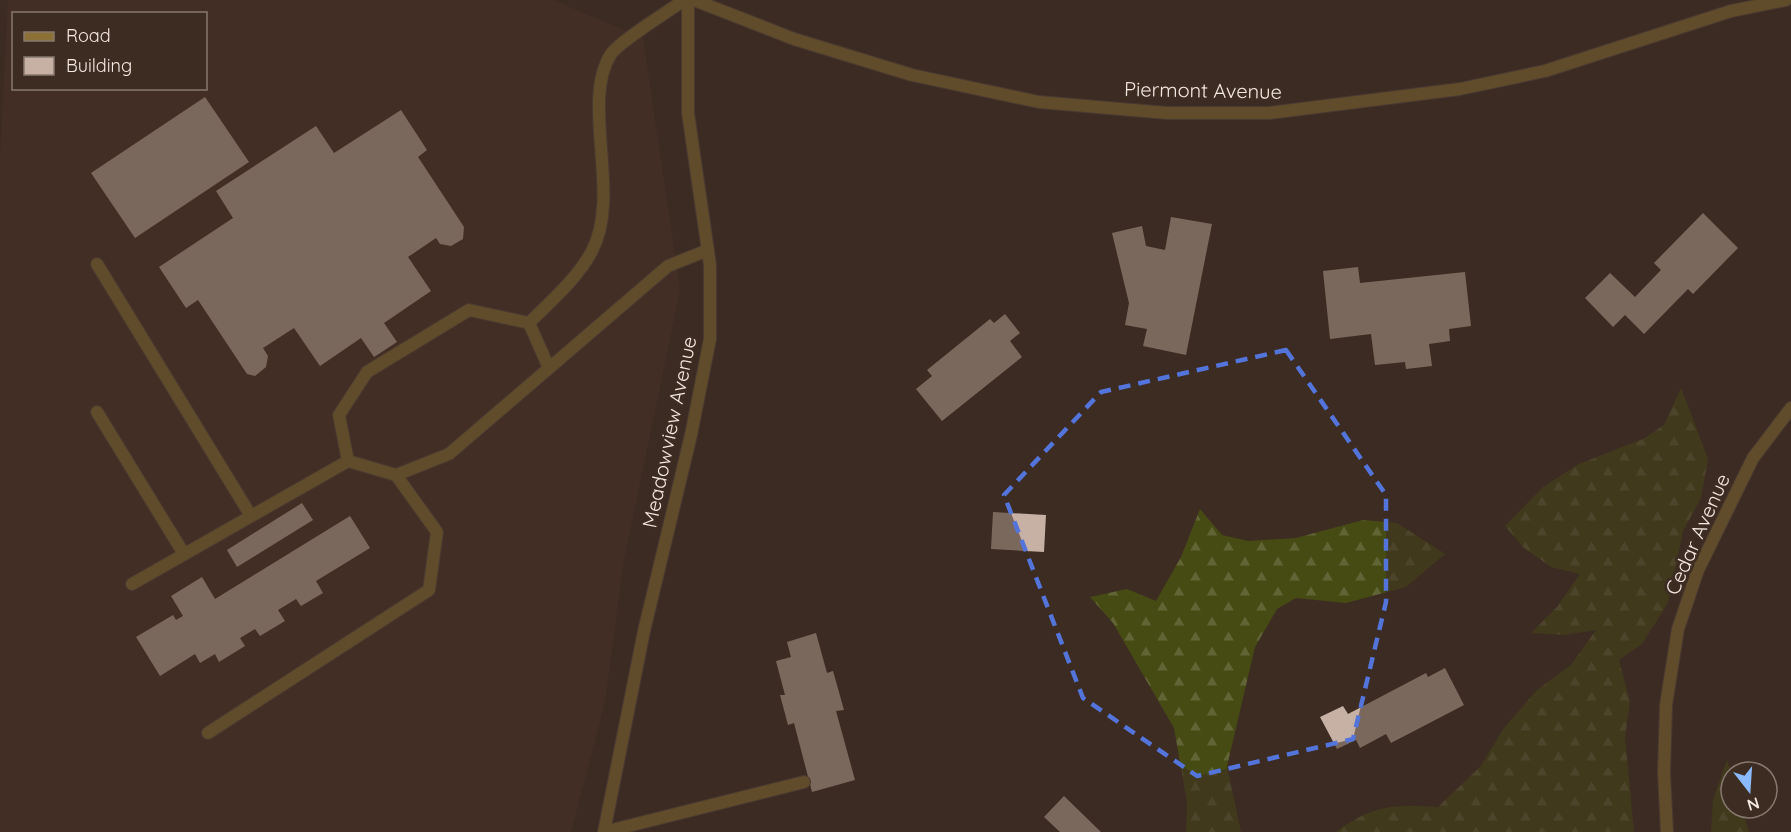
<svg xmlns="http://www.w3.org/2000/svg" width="1791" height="832" viewBox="0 0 1791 832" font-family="Quicksand,sans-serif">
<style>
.built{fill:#4a3226;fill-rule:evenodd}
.forest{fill:url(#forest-firs)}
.building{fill:#c7b1a5}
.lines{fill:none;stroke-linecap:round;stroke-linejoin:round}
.lane-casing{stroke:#5a4a41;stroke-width:14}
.street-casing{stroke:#5a4a41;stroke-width:14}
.lane{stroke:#8c7136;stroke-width:12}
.street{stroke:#8c7136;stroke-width:12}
.marked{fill:none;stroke:#5375db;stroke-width:4.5;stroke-dasharray:12 8;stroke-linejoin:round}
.labels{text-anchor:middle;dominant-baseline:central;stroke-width:6;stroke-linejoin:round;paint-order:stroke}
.street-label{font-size:20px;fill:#f5e9e3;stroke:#3d2c22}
</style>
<defs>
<pattern id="forest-firs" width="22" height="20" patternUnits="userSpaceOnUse" patternTransform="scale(1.5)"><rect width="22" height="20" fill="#464b14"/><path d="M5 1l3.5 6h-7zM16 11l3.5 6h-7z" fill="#616536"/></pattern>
</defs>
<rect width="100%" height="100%" fill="#3d2c22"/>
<path class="built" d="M8 0H553L643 38 680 290 623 565 605 702 571 832H0V160ZM14 14H206V88H14Z"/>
<path class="forest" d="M1681 388 1708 459 1701 498 1683 531 1668 603 1642 644 1619 660 1630 702 1625 737 1634 832H1336C1375 804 1392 805 1438 807L1480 767 1504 728 1537 690 1571 665 1596 630 1563 635 1531 633 1557 607 1580 574 1551 567 1523 547 1505 526 1543 487 1579 464 1643 439 1664 425Z
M1200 509 1222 535 1248 541 1296 538 1363 520 1397 523 1445 554 1406 587 1346 603 1296 598 1277 609 1255 647 1227 766 1241 832H1186L1187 802 1174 728 1113 623 1090 597 1127 589 1156 601 1181 557Z
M1727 760 1731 772V808H1742L1749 832H1711L1713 800Z"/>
<path class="building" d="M205 97 249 162 135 238 91 173Z
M401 110 427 150 418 157 464 227 463 239 451 246 440 244 436 238 408 257 431 291 384 323 397 342 374 357 361 338 320 366 294 328 263 348 268 356 266 367 255 376 247 374 198 300 186 308 159 267 233 218 216 191 316 126 334 153Z
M1703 213 1738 248 1693 294 1688 289 1644 334 1625 315 1613 327 1585 298 1610 273 1635 297 1661 270 1654 263Z
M1171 217 1212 224 1186 355 1143 346 1147 329 1125 325 1129 303 1112 233 1142 226 1146 246 1165 250Z
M1358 267 1360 283 1465 272 1471 326 1449 329 1450 341 1429 344 1432 366 1406 369 1405 362 1375 365 1371 334 1330 339 1323 271Z
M1005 314 1020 333 1010 341 1022 357 942 421 916 389 932 376 927 370 990 319 994 323Z
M302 503 313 520 237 567 227 550Z
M993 512 1046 515 1044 552 991 549Z
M350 516 370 548 316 581 323 593 301 606 296 599 278 610 285 621 260 636 255 629 240 638 245 646 219 662 215 654 200 663 195 654 160 676 136 637 173 615 176 620 183 616 171 596 202 577 215 599Z
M816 633 827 673 833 671 844 710 836 711 855 780 812 792 794 723 788 725 780 695H785L776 661 791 657 787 642Z
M1445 668 1464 705 1391 743 1386 734 1360 748 1356 740 1337 749 1320 717 1343 706 1348 714 1426 673 1428 677Z
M1064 796 1101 832H1060L1044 817Z"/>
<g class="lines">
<g class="lane-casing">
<path id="lane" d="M97 264 251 516
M529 323C551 301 577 279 592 251 622 194 580 102 611 54 621 40 668 12 684 0
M97 412 184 554
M396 475 348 461 339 415 367 372 469 310 529 323 549 368
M132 584 348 461
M208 733 429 590 437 532 396 475 449 454 668 266 708 250
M604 832 804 782"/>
</g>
<g class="street-casing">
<path id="street" d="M694 0 794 39 912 75 1039 102 1167 113H1269L1460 89 1545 71 1731 11 1786 0
M604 832 644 631 691 435 710 339V265L688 113V0
M1667 832 1664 773 1666 705 1678 629 1698 570 1753 458 1791 408"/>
</g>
<use href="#lane" class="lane"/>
<use href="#street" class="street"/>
</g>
<path d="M0 0H1791V832H0ZM1286 350 1386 495V602L1353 739 1197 776 1083 698 1004 495 1101 392Z" fill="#3d2c22" fill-opacity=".55" fill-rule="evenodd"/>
<path class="marked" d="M1286 350 1386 495V602L1353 739 1197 776 1083 698 1004 495 1101 392Z"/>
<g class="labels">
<g class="street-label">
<text transform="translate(1203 90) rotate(1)">Piermont Avenue</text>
<text transform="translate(669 432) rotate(-78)">Meadowview Avenue</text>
<text transform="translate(1697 534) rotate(-66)">Cedar Avenue</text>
</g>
</g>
<rect x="12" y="12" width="195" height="78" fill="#3d2c22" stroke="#87786f" stroke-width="1.5"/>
<rect x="24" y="32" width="30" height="9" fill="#8c7136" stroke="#87786f" stroke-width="1.5"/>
<text x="66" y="42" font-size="18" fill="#f5e9e3">Road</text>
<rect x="24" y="57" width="30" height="18" fill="#c7b1a5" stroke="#87786f" stroke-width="1.5"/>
<text x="66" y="72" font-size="18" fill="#f5e9e3">Building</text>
<g transform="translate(1749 790) rotate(163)"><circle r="28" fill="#3d2c22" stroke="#87786f" stroke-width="1.5"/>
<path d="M0-4.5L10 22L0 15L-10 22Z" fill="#8abafc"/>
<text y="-9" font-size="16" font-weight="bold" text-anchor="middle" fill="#f5e9e3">N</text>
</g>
</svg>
